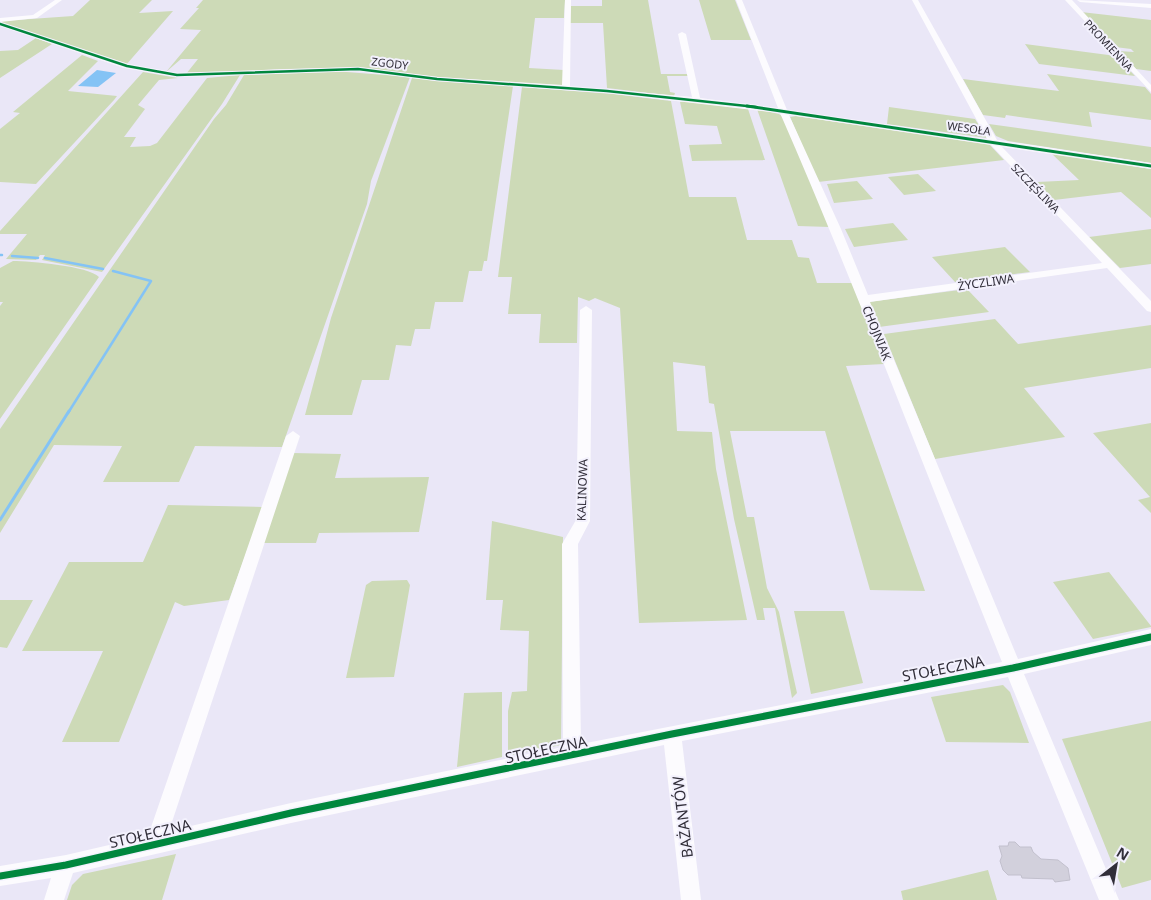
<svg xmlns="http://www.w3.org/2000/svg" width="1151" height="900" viewBox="0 0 1151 900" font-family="'Noto Sans',sans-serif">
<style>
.green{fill:#cddab7}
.water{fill:#84c3f5}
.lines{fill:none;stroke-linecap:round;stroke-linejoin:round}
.stream-far1{stroke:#84c3f5;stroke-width:2.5}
.stream{stroke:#84c3f5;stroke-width:3}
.building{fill:#d2d0dc;stroke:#c2c0cd}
.minor{fill:#fcfbfe;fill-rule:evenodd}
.cycleway-far2-casing{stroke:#f3f1fd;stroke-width:4.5}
.cycleway-far1-casing{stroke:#f3f1fd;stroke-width:5}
.cycleway-casing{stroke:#f3f1fd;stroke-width:10}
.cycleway-far2{stroke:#00873e;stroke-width:2.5}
.cycleway-far1{stroke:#00873e;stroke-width:3}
.cycleway{stroke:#00873e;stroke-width:7}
.labels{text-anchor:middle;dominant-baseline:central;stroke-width:4;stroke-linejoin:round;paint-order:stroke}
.far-street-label{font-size:11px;fill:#312e39;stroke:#f3f1fd}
.street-label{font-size:12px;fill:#312e39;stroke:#f3f1fd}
.near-street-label{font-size:15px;fill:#312e39;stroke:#f3f1fd}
</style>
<rect width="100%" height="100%" fill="#eae7f7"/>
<path class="green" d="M90 0H152L139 13 173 11 126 65 0 23 2 21 73 16Z
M203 0H565L564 18H535L529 68 564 70 563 87 443 79 365 68 284 69 186 74 198 59H181L166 72 201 30 180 29 199 8H196Z
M602 0H648L661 74H688L689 76H667L670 92 675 93 674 96 607 88 603 23H570L571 6H602Z
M699 0H735L751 40H711Z
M1081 12 1151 20V71L1136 69 1118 51 1134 52 1131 49 1115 47Z
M36 38 52 44 0 78V51L18 50Z
M1025 44 1116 56 1135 76 1039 64Z
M82 55 98 61 68 91 117 96 114 100 36 184 0 182V129L20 113 13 112Z
M334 71 410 77 371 181 367 204 282 447 195 446 179 482H103L122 446 54 445 0 533V429L214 119 226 105 244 75Z
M143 72 178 78 159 80 138 105 145 109 124 137H136L130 147 150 146 157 143 207 78 240 75 222 104 102 272 42 260 45 255H40L36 260 6 259 27 234H0V231Z
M1047 74 1145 87 1151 94V120L1089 112 1092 127 1006 115 1005 118 983 115 963 79 1059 91Z
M412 78 513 86 487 261H484L482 271H469L463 302H435L430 329H415L411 346 396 345 389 380H362L352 415H305L331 318Z
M522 87 613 94 671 101 689 197H736L747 240H792L798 257 809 258 817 283H852L884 364 846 366 925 591 870 590 825 431H730L747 517H754L767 588 779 612 797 693 792 698 775 608H763L765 620H757L734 519 714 404 709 403 705 366 673 362 677 431 712 432 716 469 747 620 639 623 620 308 595 298 589 301 578 297 577 343H539L541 314H508L512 277H498Z
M683 101 748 109 765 160 692 161 689 145 722 144 717 126 685 124 680 102Z
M889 107 975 119 987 138 887 124Z
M757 109 779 114 783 117 830 227 798 226Z
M796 116 989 144 1004 160 818 182 790 117Z
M989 124 1151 147V163L1008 141 996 136Z
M1051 153 1151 169V218L1121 192 1054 200 1037 182 1079 180Z
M918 174 936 191 904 195 888 177Z
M857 181 873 199 834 203 827 184Z
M893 223 908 240 854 247 845 229Z
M1151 229V264L1120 268 1089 237Z
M1005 247 1030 272 955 282 932 257Z
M13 261C29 261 89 266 99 277L0 419V306L3 302H0V268Z
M967 289 989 312 879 327 868 302Z
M995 319 1018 344 1151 325V368L1024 388 1065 437 935 459 884 334Z
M1151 423V513L1138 500 1150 497 1093 433Z
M292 453 341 454 335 478 429 477 419 532 319 533 316 543H262Z
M168 505 263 507 229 600 184 606 175 602 119 742H62L103 651H22L69 562H143Z
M492 521 563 537 561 745 508 756V711L512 692 527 691 529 631 500 630 503 600H486Z
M1109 572 1151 626V627L1093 639 1053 582Z
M407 580 410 585 394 677 346 678 366 585 372 581Z
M0 600H33L7 648 0 647Z
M794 611H844L863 683 811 694Z
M1003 685 1010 692 1029 743 946 742 931 697Z
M502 692V757L457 767 464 693Z
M1151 721V880L1122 888 1062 739Z
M176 854 162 900H67L72 885 83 874Z
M988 870 997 900H903L901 891Z"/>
<path class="water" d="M97 70 116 73 98 87 78 86Z"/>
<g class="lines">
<path class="stream-far1" d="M0 255H2
M12 256 38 258
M45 258 103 269
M68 413 151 281 113 271"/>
<path class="stream" d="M0 520 69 411"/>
</g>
<path class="building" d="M1009 842H1015L1020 847H1031L1033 852 1041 859 1058 860 1068 868 1070 880 1055 882 1053 879 1022 878 1021 875H1008L1003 870 1000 861 1002 856 999 846H1008Z"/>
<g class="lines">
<path class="minor" d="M55 0H62L37 18 0 22 128 64 177 73 358 67 437 77 562 85 565 0H571L570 86 692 97 678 34 682 32 686 34 700 98 778 108 736 0H742L787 110 987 139 912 0H918L997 140 1151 163V169L1002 147 1151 301V312L1147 311 1107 268 870 302 1018 659 1151 629V645L1024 674 1119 900H1099L1008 677 682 741 701 900H681L664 745 291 823 73 873 64 900H44L51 878 0 886V866L66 855 148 836 286 436 293 431 300 436 169 831 291 803 563 747 562 544 576 520 580 310 586 306 592 310 590 521 578 544 581 744 1002 662C928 479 859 294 780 113L607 93 437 81 358 71 177 77 124 68 0 26V18L33 15ZM789 115 991 145 1102 263 868 295 841 229Z
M1065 0H1072L1151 85V92Z
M1077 0 1151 4V8L1080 2Z"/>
<g class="cycleway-far2-casing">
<path id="cycleway-far2" d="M0 24 127 66 177 75 358 69 437 79 607 91 756 107"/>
</g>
<g class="cycleway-far1-casing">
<path id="cycleway-far1" d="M747 106 1151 166"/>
</g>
<g class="cycleway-casing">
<path id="cycleway" d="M0 876 66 865 291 813 672 734 1013 668 1151 637"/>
</g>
<use href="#cycleway-far2" class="cycleway-far2"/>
<use href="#cycleway-far1" class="cycleway-far1"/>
<use href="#cycleway" class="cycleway"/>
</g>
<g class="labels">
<g class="far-street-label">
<text transform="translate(1109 45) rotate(47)">PROMIENNA</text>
<text transform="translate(390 63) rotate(7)">ZGODY</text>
<text transform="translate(969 128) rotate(8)">WESOŁA</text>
<text transform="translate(1036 188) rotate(46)">SZCZĘŚLIWA</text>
</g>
<g class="street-label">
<text transform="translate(986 282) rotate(-8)">ŻYCZLIWA</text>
<text transform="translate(877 333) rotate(68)">CHOJNIAK</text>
<text transform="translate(582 490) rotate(-88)">KALINOWA</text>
</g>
<g class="near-street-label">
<text transform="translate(943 668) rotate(-11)">STOŁECZNA</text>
<text transform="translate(546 749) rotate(-12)">STOŁECZNA</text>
<text transform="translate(682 817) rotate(-97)">BAŻANTÓW</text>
<text transform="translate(150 833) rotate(-13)">STOŁECZNA</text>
</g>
</g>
<g transform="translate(1116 865) rotate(31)" stroke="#f3f1fd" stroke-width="4" paint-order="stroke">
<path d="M0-4L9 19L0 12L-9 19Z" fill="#312e39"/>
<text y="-8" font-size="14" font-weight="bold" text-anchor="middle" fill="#312e39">N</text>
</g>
</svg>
